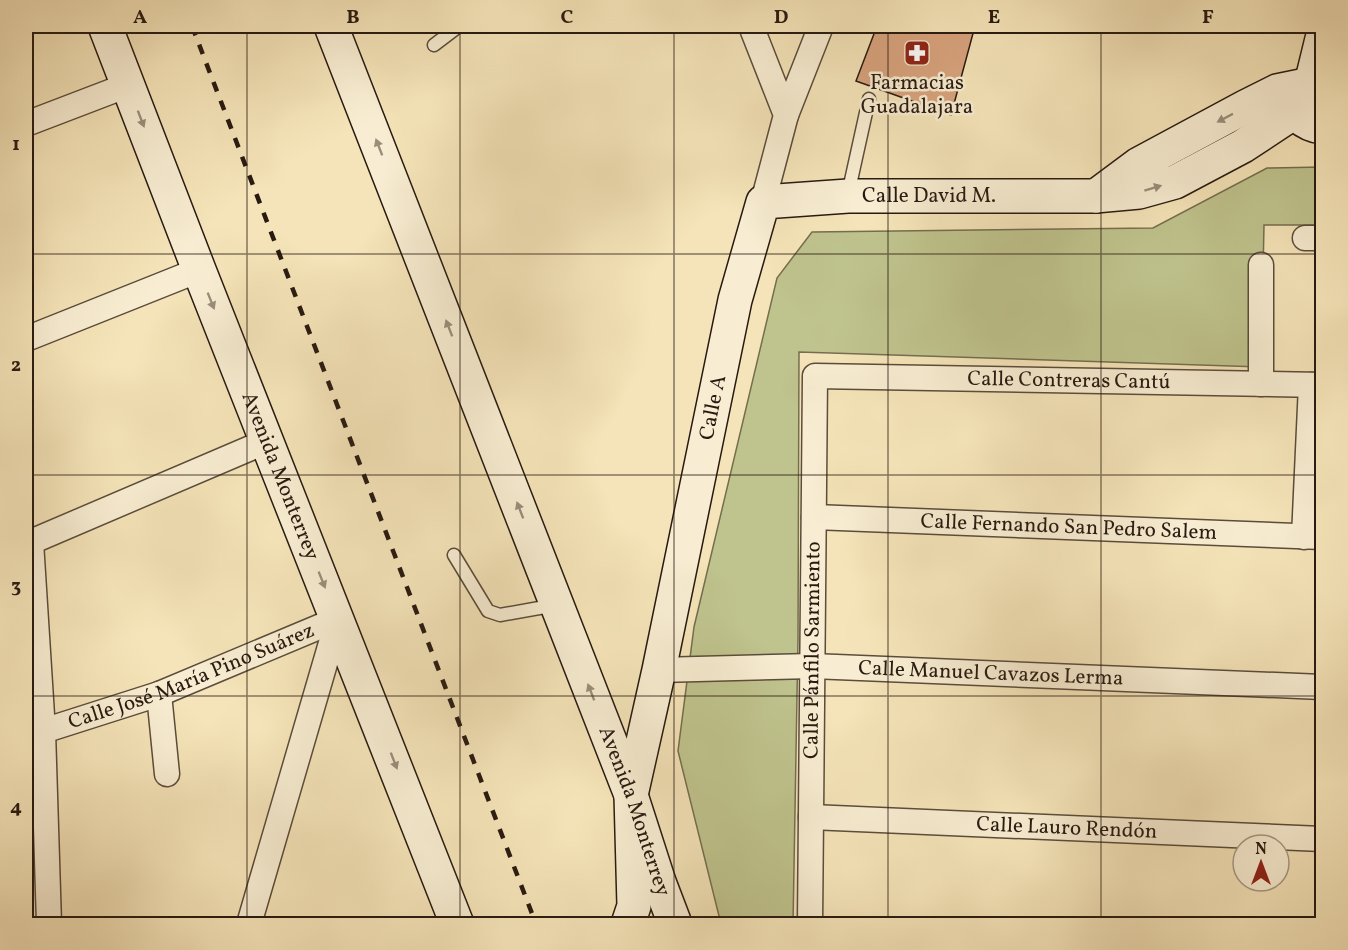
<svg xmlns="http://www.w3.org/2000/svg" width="1348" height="950" viewBox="0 0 1348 950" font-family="Vollkorn,serif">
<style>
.green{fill:#bfc38d;stroke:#746e4f;stroke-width:1.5}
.building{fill:#d8a37e;stroke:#281a11;stroke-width:1.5}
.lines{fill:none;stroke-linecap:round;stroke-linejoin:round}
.lane-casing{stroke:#5b4c3b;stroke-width:15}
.street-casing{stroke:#5b4c3b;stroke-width:27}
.secondary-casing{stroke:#281a11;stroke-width:36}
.lane{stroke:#f8edd2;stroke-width:12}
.street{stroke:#f8edd2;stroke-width:24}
.secondary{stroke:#f8edd2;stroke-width:33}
.rail{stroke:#281a11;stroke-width:4.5;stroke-dasharray:10 10;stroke-linecap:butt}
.oneway{fill:#9a8e7b}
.grid{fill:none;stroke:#281a11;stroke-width:1.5;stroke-opacity:0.55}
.labels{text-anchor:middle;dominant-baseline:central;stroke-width:5;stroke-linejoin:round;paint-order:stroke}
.poi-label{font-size:21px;fill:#281a11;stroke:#f8edd2}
.street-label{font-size:21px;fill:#281a11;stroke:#f8edd2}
.neatline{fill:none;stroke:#281a11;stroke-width:2}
.grid-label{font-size:20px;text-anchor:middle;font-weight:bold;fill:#281a11}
</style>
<rect width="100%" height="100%" fill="#f5e4b9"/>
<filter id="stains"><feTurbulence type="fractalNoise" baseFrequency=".00333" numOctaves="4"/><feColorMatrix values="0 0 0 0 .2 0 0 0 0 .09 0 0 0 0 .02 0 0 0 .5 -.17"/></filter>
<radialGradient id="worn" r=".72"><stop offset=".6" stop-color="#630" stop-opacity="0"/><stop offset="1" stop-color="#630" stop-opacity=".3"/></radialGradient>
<path class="green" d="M1322 167V225H1264L1261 367 799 352 798 639 793 924H721L678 751 694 627 777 278 812 232 1153 228 1267 168Z
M26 823 30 924H26Z"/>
<path class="building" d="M877 26H975L951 115 856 81Z"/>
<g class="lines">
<g class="lane-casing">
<path id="lane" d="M434 45 459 26
M848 194 869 99
M454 555 488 611 500 615 556 605"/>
</g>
<g class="street-casing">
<g id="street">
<path d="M751 26 786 115 763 202"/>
<path d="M786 115 821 26"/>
<path d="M26 124 128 85"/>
<path d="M1305 238H1322"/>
<path d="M1261 265V384"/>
<path d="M26 339 199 270"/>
<path id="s1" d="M814 517 1322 537"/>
<path d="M1304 537 1311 385"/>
<path d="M31 542 43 731 49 924"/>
<path d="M26 544 267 441"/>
<path id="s2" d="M659 670 812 666 1322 687"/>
<path d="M159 694 167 774"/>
<path id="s3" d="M43 731 159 694 338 619"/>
<path id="s4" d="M811 817 1322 839"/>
<path d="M249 924 338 619"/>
<path id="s5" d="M810 924 815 376 1322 385"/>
</g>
</g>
<g class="secondary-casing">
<g id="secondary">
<path id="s6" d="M105 26 199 270 457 924"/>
<path id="s7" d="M331 26 631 795 659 882 675 924"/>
<path d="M1280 95C1291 110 1303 125 1322 127"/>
<path d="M1096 196 1139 164 1245 107 1277 91 1311 84"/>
<path id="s8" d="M628 924 634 906 631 795 659 670 735 300 763 202 848 196H1095L1139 192 1175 182 1243 146 1293 113 1311 84 1322 39"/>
</g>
</g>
<use href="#lane" class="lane"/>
<use href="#street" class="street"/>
<use href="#secondary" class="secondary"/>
<path class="rail" d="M192 26 536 924"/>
</g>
<defs><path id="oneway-solid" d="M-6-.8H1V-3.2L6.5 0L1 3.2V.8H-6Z" transform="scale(1.5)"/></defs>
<g class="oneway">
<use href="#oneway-solid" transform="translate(1225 118) rotate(152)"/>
<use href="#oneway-solid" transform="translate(141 119) rotate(69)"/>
<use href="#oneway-solid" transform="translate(379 147) rotate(-111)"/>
<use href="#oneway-solid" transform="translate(1153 188) rotate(-17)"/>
<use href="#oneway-solid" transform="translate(211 301) rotate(68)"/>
<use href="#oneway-solid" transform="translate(449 328) rotate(-111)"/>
<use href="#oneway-solid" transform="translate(520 510) rotate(-111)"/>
<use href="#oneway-solid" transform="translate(322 580) rotate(68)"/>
<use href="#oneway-solid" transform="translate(591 692) rotate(-111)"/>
<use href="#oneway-solid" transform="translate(394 761) rotate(69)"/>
</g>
<path class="grid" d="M247 26V924M460 26V924M674 26V924M888 26V924M1101 26V924M26 254H1322M26 475H1322M26 696H1322"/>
<defs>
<g id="pharmacy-square" transform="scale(1.35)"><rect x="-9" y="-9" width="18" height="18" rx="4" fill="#8f2418" stroke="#f8edd2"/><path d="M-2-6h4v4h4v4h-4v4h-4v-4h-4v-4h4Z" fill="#fff"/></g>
</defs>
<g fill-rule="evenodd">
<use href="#pharmacy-square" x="917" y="53"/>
</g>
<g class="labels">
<g class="poi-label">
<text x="917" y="83">Farmacias<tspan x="917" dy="24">Guadalajara</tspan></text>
</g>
<g class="street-label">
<text stroke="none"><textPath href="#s8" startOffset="904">Calle David M.</textPath></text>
<text stroke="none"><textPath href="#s5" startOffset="802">Calle Contreras Cantú</textPath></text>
<text stroke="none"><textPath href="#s8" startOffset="526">Calle A</textPath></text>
<text stroke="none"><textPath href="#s6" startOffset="483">Avenida Monterrey</textPath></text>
<text stroke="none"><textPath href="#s1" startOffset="255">Calle Fernando San Pedro Salem</textPath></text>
<text stroke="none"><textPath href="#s5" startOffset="274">Calle Pánfilo Sarmiento</textPath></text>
<text stroke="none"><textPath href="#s2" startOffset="332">Calle Manuel Cavazos Lerma</textPath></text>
<text stroke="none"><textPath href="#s3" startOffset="158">Calle José María Pino Suárez</textPath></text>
<text stroke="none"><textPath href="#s7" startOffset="842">Avenida Monterrey</textPath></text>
<text stroke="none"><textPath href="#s4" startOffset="256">Calle Lauro Rendón</textPath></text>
</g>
</g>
<rect width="1348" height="950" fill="none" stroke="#f5e4b9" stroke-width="66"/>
<g transform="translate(1261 863)"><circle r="28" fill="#f8edd2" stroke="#a59985" stroke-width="1.5"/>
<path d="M0-4.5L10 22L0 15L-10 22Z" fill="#8f2418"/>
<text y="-9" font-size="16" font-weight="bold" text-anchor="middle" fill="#281a11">N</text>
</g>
<rect x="33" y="33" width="1282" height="884" class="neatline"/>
<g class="grid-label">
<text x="140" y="23">A</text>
<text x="353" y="23">B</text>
<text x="567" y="23">C</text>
<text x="781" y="23">D</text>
<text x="994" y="23">E</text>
<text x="1208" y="23">F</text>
<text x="16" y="150">1</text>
<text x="16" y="371">2</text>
<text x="16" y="592">3</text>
<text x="16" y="813">4</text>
</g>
<rect width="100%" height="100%" filter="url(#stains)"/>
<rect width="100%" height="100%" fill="url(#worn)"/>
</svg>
